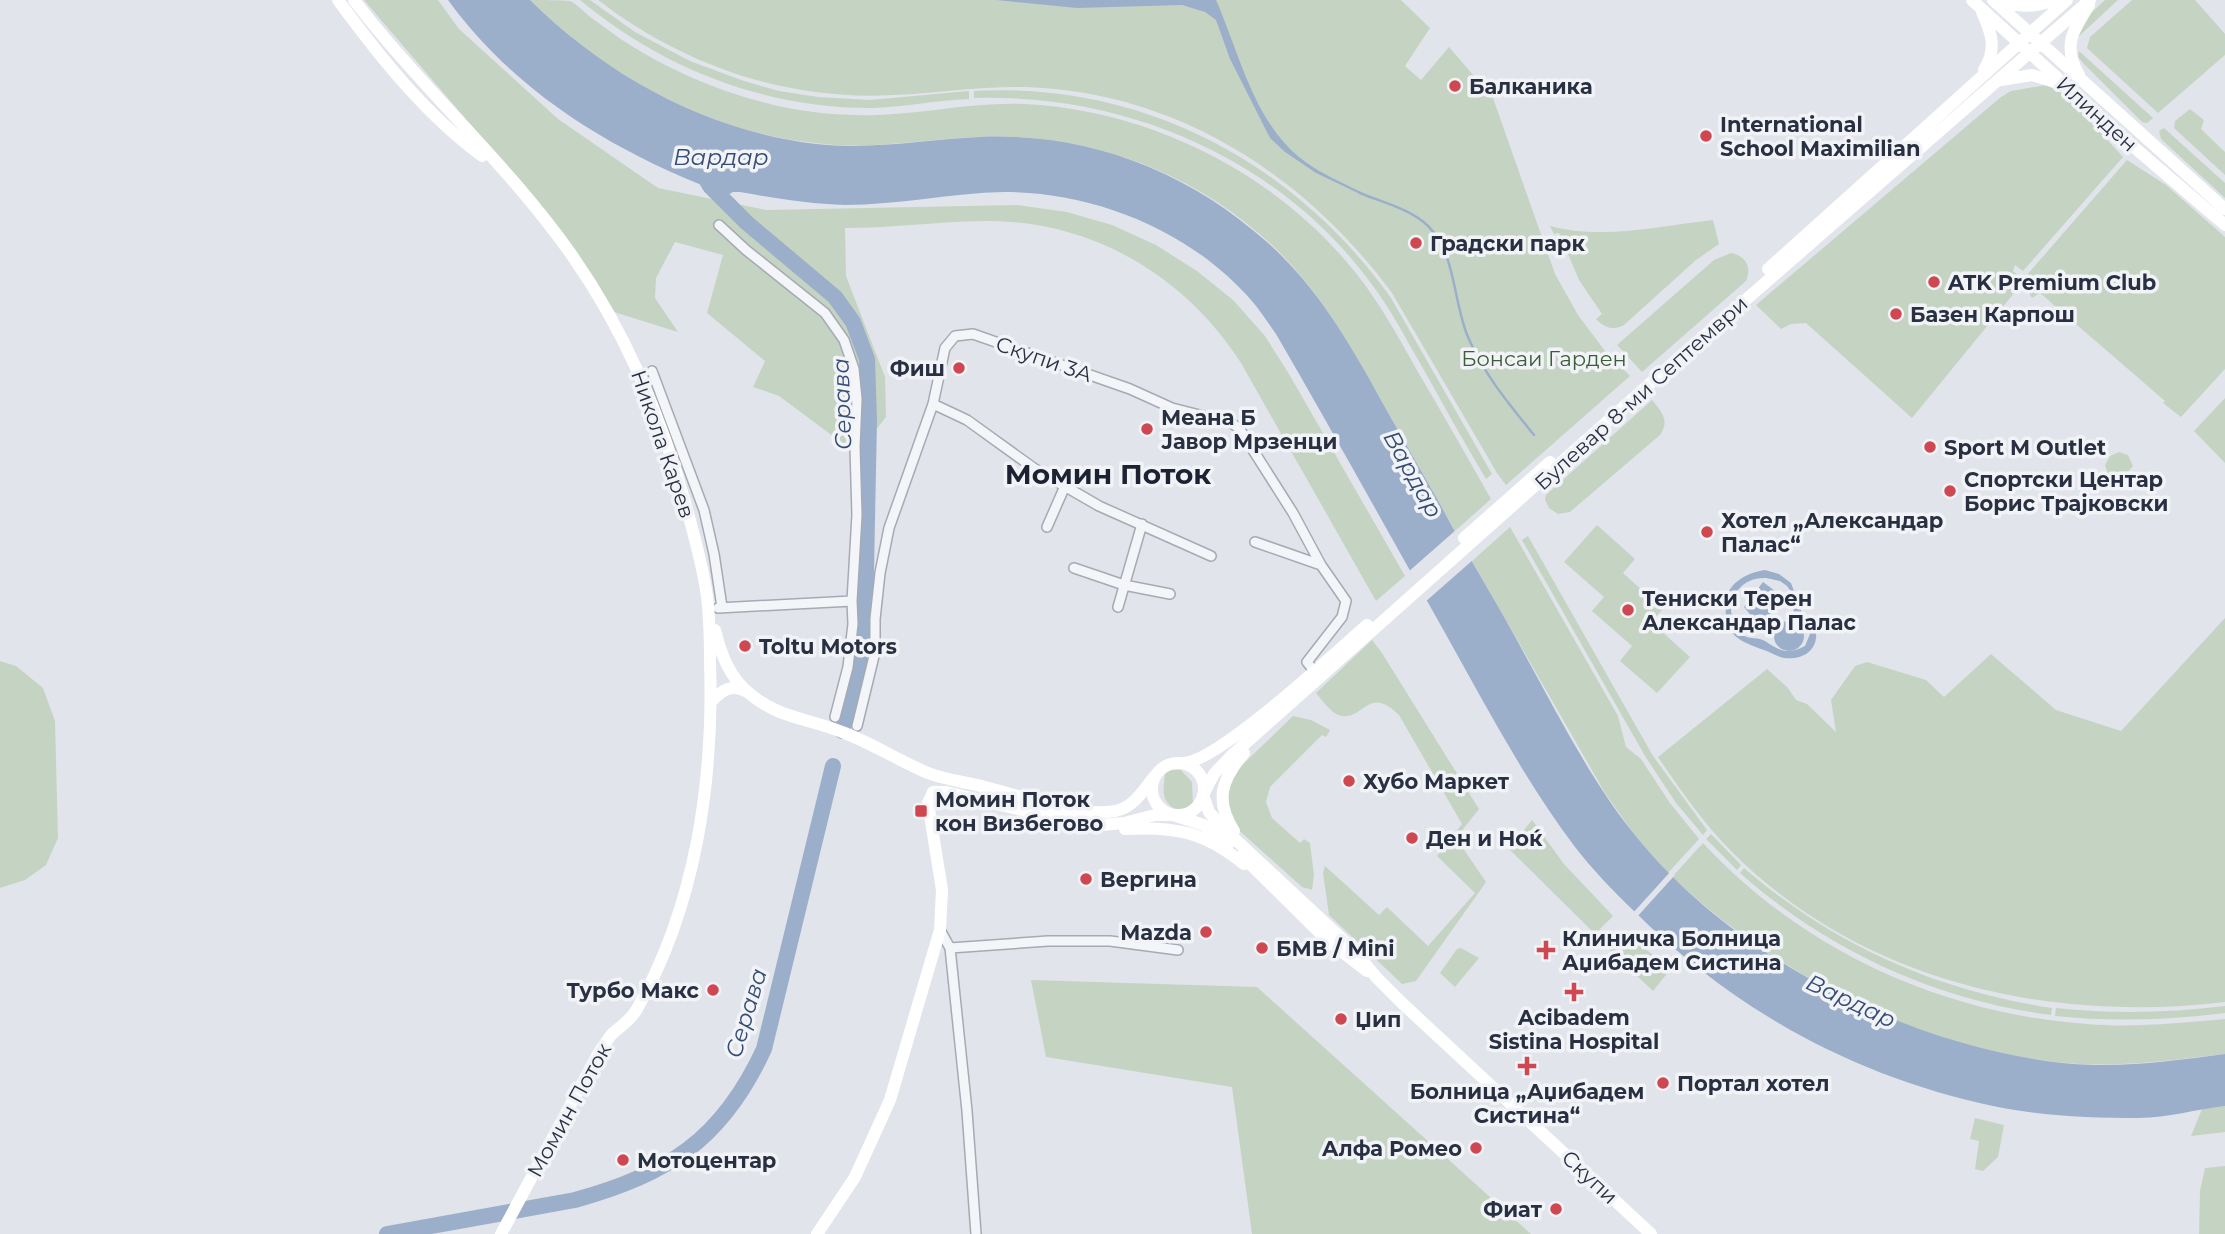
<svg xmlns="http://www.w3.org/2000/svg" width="2225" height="1234" viewBox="0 0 2225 1234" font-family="Montserrat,sans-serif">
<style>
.green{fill:#c5d4c2}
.water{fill:#9cafca;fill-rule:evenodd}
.pier{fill:#e1e4ea}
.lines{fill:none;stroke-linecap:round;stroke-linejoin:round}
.stream{stroke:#9cafca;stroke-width:2.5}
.river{stroke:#9cafca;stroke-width:16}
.street-casing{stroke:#a6aab4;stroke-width:12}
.street{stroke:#f4f5f8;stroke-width:9}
.secondary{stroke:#fff;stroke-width:12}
.poi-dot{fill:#ce4751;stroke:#f1f3f7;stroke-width:2.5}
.labels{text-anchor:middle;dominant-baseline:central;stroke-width:7;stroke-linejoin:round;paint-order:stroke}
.poi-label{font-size:21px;font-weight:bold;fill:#293042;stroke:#f1f3f7;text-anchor:start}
.street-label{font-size:21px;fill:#293042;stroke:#f1f3f7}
.park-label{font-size:21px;fill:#3b5d37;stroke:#f1f3f7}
.water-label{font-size:23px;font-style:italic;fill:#344c75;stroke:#f1f3f7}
.district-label{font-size:28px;font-weight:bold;fill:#1c2232;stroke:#f1f3f7}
</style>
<rect width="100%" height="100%" fill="#e1e4ea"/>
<path class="green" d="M364 0H438L459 29 558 119 658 188 767 210 1017 205 1067 212 1112 225 1156 245 1197 271 1233 300 1265 336 1289 374 1405 576 1376 601 1241 363C1185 276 1094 222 990 221 942 221 894 228 845 228L846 276 885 377 886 417 857 454 779 396 753 387 765 361 707 313 723 255 675 242 656 278 655 298 678 332 614 312 541 207Z
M530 0C541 0 560 0 570 1 577 4 583 11 589 16 600 24 611 32 622 40 670 71 722 93 778 106 811 113 844 116 878 115 927 113 975 102 1024 104 1150 110 1276 173 1355 272 1380 303 1399 338 1418 372 1443 414 1467 457 1491 499L1455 531C1430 486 1404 440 1378 395 1350 346 1323 298 1284 257 1203 174 1090 131 975 137 921 140 868 150 814 143 706 131 606 75 530 0Z
M580 0H590L635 32 690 61 744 81 779 91 818 97 870 100 969 91V99C937 100 906 107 874 108 766 109 663 69 580 0Z
M598 0H1401L1430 28 1405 66 1421 80 1449 47 1493 98 1555 274 1578 315 1605 351 1630 376 1506 485 1497 473 1392 293C1304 174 1176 92 1026 87 981 86 938 93 894 95 785 101 683 65 598 0Z
M2105 0H2118L2077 38 2091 13Z
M2132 0H2195L2225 34V55L2158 113 2087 48 2090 37Z
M2079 51 2153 118 2147 123 2142 122 2083 63 2078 57Z
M2046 85 2060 92 2080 110 2123 157 2023 271 2015 265 2013 271 2024 281 1912 418 1806 323 1791 324 1781 329 1756 305 2001 97 2011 91Z
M974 91C1142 81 1294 162 1391 298L1492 474 1486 479C1463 441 1442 402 1420 363 1405 337 1391 310 1373 286 1282 160 1128 93 974 98Z
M2190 109 2204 120 2201 129 2225 152V175L2174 128 2175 121Z
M2164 128 2225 183V198L2161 139 2159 131Z
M2127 160 2166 185 2225 237V369L2181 417 2163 403 2165 401 2040 293 2032 298 2026 288V276Z
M1713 220 1719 244 1696 260 1624 325C1613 331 1605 328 1596 319L1602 314 1579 280 1559 233 1554 234 1550 226C1602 240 1661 226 1713 220Z
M1731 253C1746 256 1752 267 1746 281L1642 372 1617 345 1714 260Z
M2225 398V463L2194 431Z
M1652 400C1662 412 1670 421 1660 435L1570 512 1558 514 1549 508 1545 500 1546 495Z
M2119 452 2128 455 2133 466 2118 483 2108 474 2105 465 2110 456Z
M1597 525 1635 559 1623 573 1663 609 1651 622 1690 657 1657 693 1620 661 1632 646 1592 611 1604 597 1564 562Z
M1510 527 1618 716 1626 747 1641 759 1670 803 1699 839 1668 873 1636 837 1605 793 1472 561Z
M1528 536 1653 756 1707 830 1703 835 1676 803 1645 756 1522 540Z
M2225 618V1002C2048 1023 1863 982 1733 853 1704 824 1681 791 1658 757L1767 669 1788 688 1796 700 1807 704 1836 732 1831 700 1855 666 1867 662 1926 680 1944 697 1991 654 2056 710 2121 731Z
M1372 640 1382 653 1479 809 1456 838 1486 882 1416 981 1402 984 1329 915 1323 873 1325 866 1379 915 1387 907 1428 946 1475 893 1437 856 1462 824 1399 715C1368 685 1365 719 1342 716 1331 714 1323 701 1316 693Z
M0 661 16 666 43 688 55 721 58 838 46 865 25 880 0 888Z
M1293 716 1311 720 1330 730 1326 737 1322 735 1270 787 1266 802 1272 818 1300 843 1304 839 1310 843 1314 875 1312 890 1302 887 1233 825 1226 800 1233 774Z
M1170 770H1181L1192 782 1193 804 1188 808 1177 810C1159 801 1164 789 1165 772Z
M1532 820 1564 864 1613 916 1595 934 1509 849Z
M1711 834 1741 865 1737 870 1706 839Z
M1703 843C1802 950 1942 1014 2087 1024 2133 1028 2179 1023 2225 1019V1054C2172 1060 2119 1068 2066 1063 1919 1050 1779 976 1672 877Z
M1744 868C1832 944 1936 991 2052 1008L2051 1015C1935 1000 1827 950 1740 873Z
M1625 931 1670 970 1653 991 1609 949Z
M1461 948 1479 958 1455 987 1440 973 1457 949Z
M1031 980 1257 987 1531 1234H1252L1232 1087 1046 1057Z
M2225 1006V1013C2168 1020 2113 1022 2055 1016L2056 1008C2113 1014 2168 1013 2225 1006Z
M2225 1106V1132L2191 1136 2202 1109Z
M1975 1118 2004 1125 1998 1157 1983 1171 1975 1169 1979 1141 1970 1139Z
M2225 1166V1234H2199L2200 1191 2205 1168Z"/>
<path class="water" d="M448 0H530C607 76 707 131 816 144 870 150 924 140 979 137 1087 132 1186 170 1267 242 1319 288 1353 349 1386 409 1404 441 1422 472 1440 504 1467 555 1498 604 1525 655 1560 718 1593 785 1639 840 1738 960 1909 1046 2063 1063 2117 1069 2171 1061 2225 1054V1106C2197 1109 2167 1118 2139 1118 2091 1118 2040 1116 1993 1106 1854 1076 1735 1011 1634 911 1613 891 1593 870 1575 847 1525 781 1485 704 1444 631 1388 532 1333 432 1276 334 1268 323 1260 310 1251 300 1191 231 1095 192 1004 192 951 193 898 205 845 205 809 204 774 198 740 192H733L728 195C619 155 517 95 448 0Z
M996 0H1216C1239 52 1253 119 1299 157 1317 172 1339 181 1361 192L1360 194 1316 173 1285 152 1270 138 1230 59 1216 20 1205 12 1182 5 1077 8Z
M1765 570 1779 574 1791 583 1802 613 1816 632C1818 651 1802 660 1784 658 1777 657 1771 652 1764 650 1737 640 1723 635 1726 601 1728 582 1749 572 1765 570ZM1766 578 1780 581 1787 586 1792 593 1794 614 1810 634 1805 646C1788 655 1780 651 1765 641 1756 636 1747 641 1740 632 1720 610 1736 576 1766 578Z
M1763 582 1779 594 1783 605 1757 623 1744 607Z
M1774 636a15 15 0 1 1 30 0a15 15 0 1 1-30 0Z"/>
<path class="pier" d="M1457 529 1474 559 1424 603 1407 573Z
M1671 871 1675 875 1636 918 1632 914Z"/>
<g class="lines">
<path class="stream" d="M1360 193C1381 202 1411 209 1428 226 1456 253 1453 302 1468 337 1483 373 1509 404 1534 435"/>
<path class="river" d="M703 174 710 186 747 223 835 297 853 322 867 359 869 420 865 621 860 661 842 731
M387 1234 575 1200C668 1174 722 1140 764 1049L833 766"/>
<g class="street-casing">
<path id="street" d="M719 225 746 250 825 313 844 340 854 369 857 399 855 447 857 515 852 601 853 624 848 667 835 717
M652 371 704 510 714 554 722 607
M933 404 967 420 1035 469 1099 506 1211 556
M1047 527 1065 486
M1255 542 1321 565
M1074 568 1124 585 1170 594
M1118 607 1142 524
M718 608 852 601
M857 726 875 652V619L880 573 889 528 933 404 945 348 955 336 973 334 1130 389 1172 408 1231 423 1239 428 1293 513 1321 565 1346 601 1342 617 1307 662 1315 672
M940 930 950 948 1048 941H1110L1178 950
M950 948 967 1111 976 1234"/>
</g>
<use href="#street" class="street"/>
<path class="secondary" d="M338 0C379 56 426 115 482 156
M354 0C422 89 507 163 571 254 626 332 662 418 687 509 694 536 702 563 706 590 710 614 710 638 710 662 714 780 696 905 637 1009 631 1020 621 1026 612 1034 607 1040 603 1047 598 1054L501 1234
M1972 0 2121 136 2225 225
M1993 0 2225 209
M1998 0C2017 8 2034 8 2054 0
M1982 12C1992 34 1997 49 1984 70
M2079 75C2062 45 2073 31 2089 5
M2001 80 2032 75 2058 83
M1768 269 2067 0
M1464 538 1550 462
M715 630C721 655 730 678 750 694 780 719 808 718 842 732 872 743 899 761 928 773 946 780 966 782 985 787 1023 796 1075 818 1115 811 1133 808 1143 791 1154 777
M712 701C722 690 731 684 745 691
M1152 789a26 26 0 1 1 52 0a26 26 0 1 1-52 0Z
M1183 763C1217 763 1336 652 1367 625
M1125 829C1175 826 1205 832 1244 864
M1234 831C1214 800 1222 779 1244 753
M1242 856 1328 941 1367 971
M817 1234 855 1177 890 1100 940 930 942 890 928 803 933 792H946L1090 826 1124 823 1155 815H1173L1204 825 1228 844
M1651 1234 1403 1004 1376 977 1354 950 1223 828 1209 812 1203 795 1214 774 1230 757 1664 371 2090 0"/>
</g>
<g class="poi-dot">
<circle cx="1455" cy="86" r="7"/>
<circle cx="1706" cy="136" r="7"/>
<circle cx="1416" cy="243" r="7"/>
<circle cx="1934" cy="282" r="7"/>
<circle cx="1896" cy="314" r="7"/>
<circle cx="959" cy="368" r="7"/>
<circle cx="1147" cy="429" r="7"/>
<circle cx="1930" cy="447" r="7"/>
<circle cx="1950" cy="491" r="7"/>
<circle cx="1707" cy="532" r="7"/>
<circle cx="1628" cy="610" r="7"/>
<circle cx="745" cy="646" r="7"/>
<circle cx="1349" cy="781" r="7"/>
<rect x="914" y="804" width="14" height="14" rx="3.5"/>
<circle cx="1412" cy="838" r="7"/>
<circle cx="1086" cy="879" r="7"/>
<circle cx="1206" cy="932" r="7"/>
<circle cx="1262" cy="948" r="7"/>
<path d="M1542.5 939.5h7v7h7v7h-7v7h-7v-7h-7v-7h7z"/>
<circle cx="713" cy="990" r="7"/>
<path d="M1570.5 981.5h7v7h7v7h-7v7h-7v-7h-7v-7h7z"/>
<circle cx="1341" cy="1019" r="7"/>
<path d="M1523.5 1055.5h7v7h7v7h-7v7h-7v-7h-7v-7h7z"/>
<circle cx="1663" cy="1083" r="7"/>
<circle cx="1476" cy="1148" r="7"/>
<circle cx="623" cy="1160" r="7"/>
<circle cx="1556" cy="1209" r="7"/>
</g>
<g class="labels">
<g class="poi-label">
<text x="1469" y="86">Балканика</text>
<text x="1720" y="124">International<tspan x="1720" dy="24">School Maximilian</tspan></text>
<text x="1430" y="243">Градски парк</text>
<text x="1948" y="282">ATK Premium Club</text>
<text x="1910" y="314">Базен Карпош</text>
<text x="945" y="368" text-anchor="end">Фиш</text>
<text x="1161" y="417">Меана Б<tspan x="1161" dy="24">Јавор Мрзенци</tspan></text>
<text x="1944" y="447">Sport M Outlet</text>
<text x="1964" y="479">Спортски Центар<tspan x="1964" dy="24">Борис Трајковски</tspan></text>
<text x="1721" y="520">Хотел „Александар<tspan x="1721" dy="24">Палас“</tspan></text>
<text x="1642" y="598">Тениски Терен<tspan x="1642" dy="24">Александар Палас</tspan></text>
<text x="759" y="646">Toltu Motors</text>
<text x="1363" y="781">Хубо Маркет</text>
<text x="935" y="799">Момин Поток<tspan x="935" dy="24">кон Визбегово</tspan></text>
<text x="1426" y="838">Ден и Ноќ</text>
<text x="1100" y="879">Вергина</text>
<text x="1192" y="932" text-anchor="end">Mazda</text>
<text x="1562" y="938">Клиничка Болница<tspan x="1562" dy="24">Аџибадем Систина</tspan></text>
<text x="1276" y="948">БМВ / Mini</text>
<text x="699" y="990" text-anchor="end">Турбо Макс</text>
<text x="1574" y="1017" text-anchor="middle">Acibadem<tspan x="1574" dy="24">Sistina Hospital</tspan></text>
<text x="1355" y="1019">Џип</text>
<text x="1677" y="1083">Портал хотел</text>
<text x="1527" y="1091" text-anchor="middle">Болница „Аџибадем<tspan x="1527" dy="24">Систина“</tspan></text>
<text x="1462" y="1148" text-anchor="end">Алфа Ромео</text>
<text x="637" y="1160">Мотоцентар</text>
<text x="1542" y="1209" text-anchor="end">Фиат</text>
</g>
<g class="street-label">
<text transform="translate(2097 114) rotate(42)">Илинден</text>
<text transform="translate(1044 359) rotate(19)">Скупи 3А</text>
<text transform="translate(1641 393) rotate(-42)">Булевар 8-ми Септември</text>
<text transform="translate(663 444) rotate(71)">Никола Карев</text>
<text transform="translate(569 1110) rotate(-61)">Момин Поток</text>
<text transform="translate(1590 1177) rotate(43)">Скупи</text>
</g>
<g class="park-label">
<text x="1544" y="358">Бонсаи Гарден</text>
</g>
<g class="water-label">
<text x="721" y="157">Вардар</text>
<text transform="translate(842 404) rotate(-92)">Серава</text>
<text transform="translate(1413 474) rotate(61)">Вардар</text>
<text transform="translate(1851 1001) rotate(25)">Вардар</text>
<text transform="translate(746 1013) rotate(-73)">Серава</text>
</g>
<g class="district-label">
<text x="1108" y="474">Момин Поток</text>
</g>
</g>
</svg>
